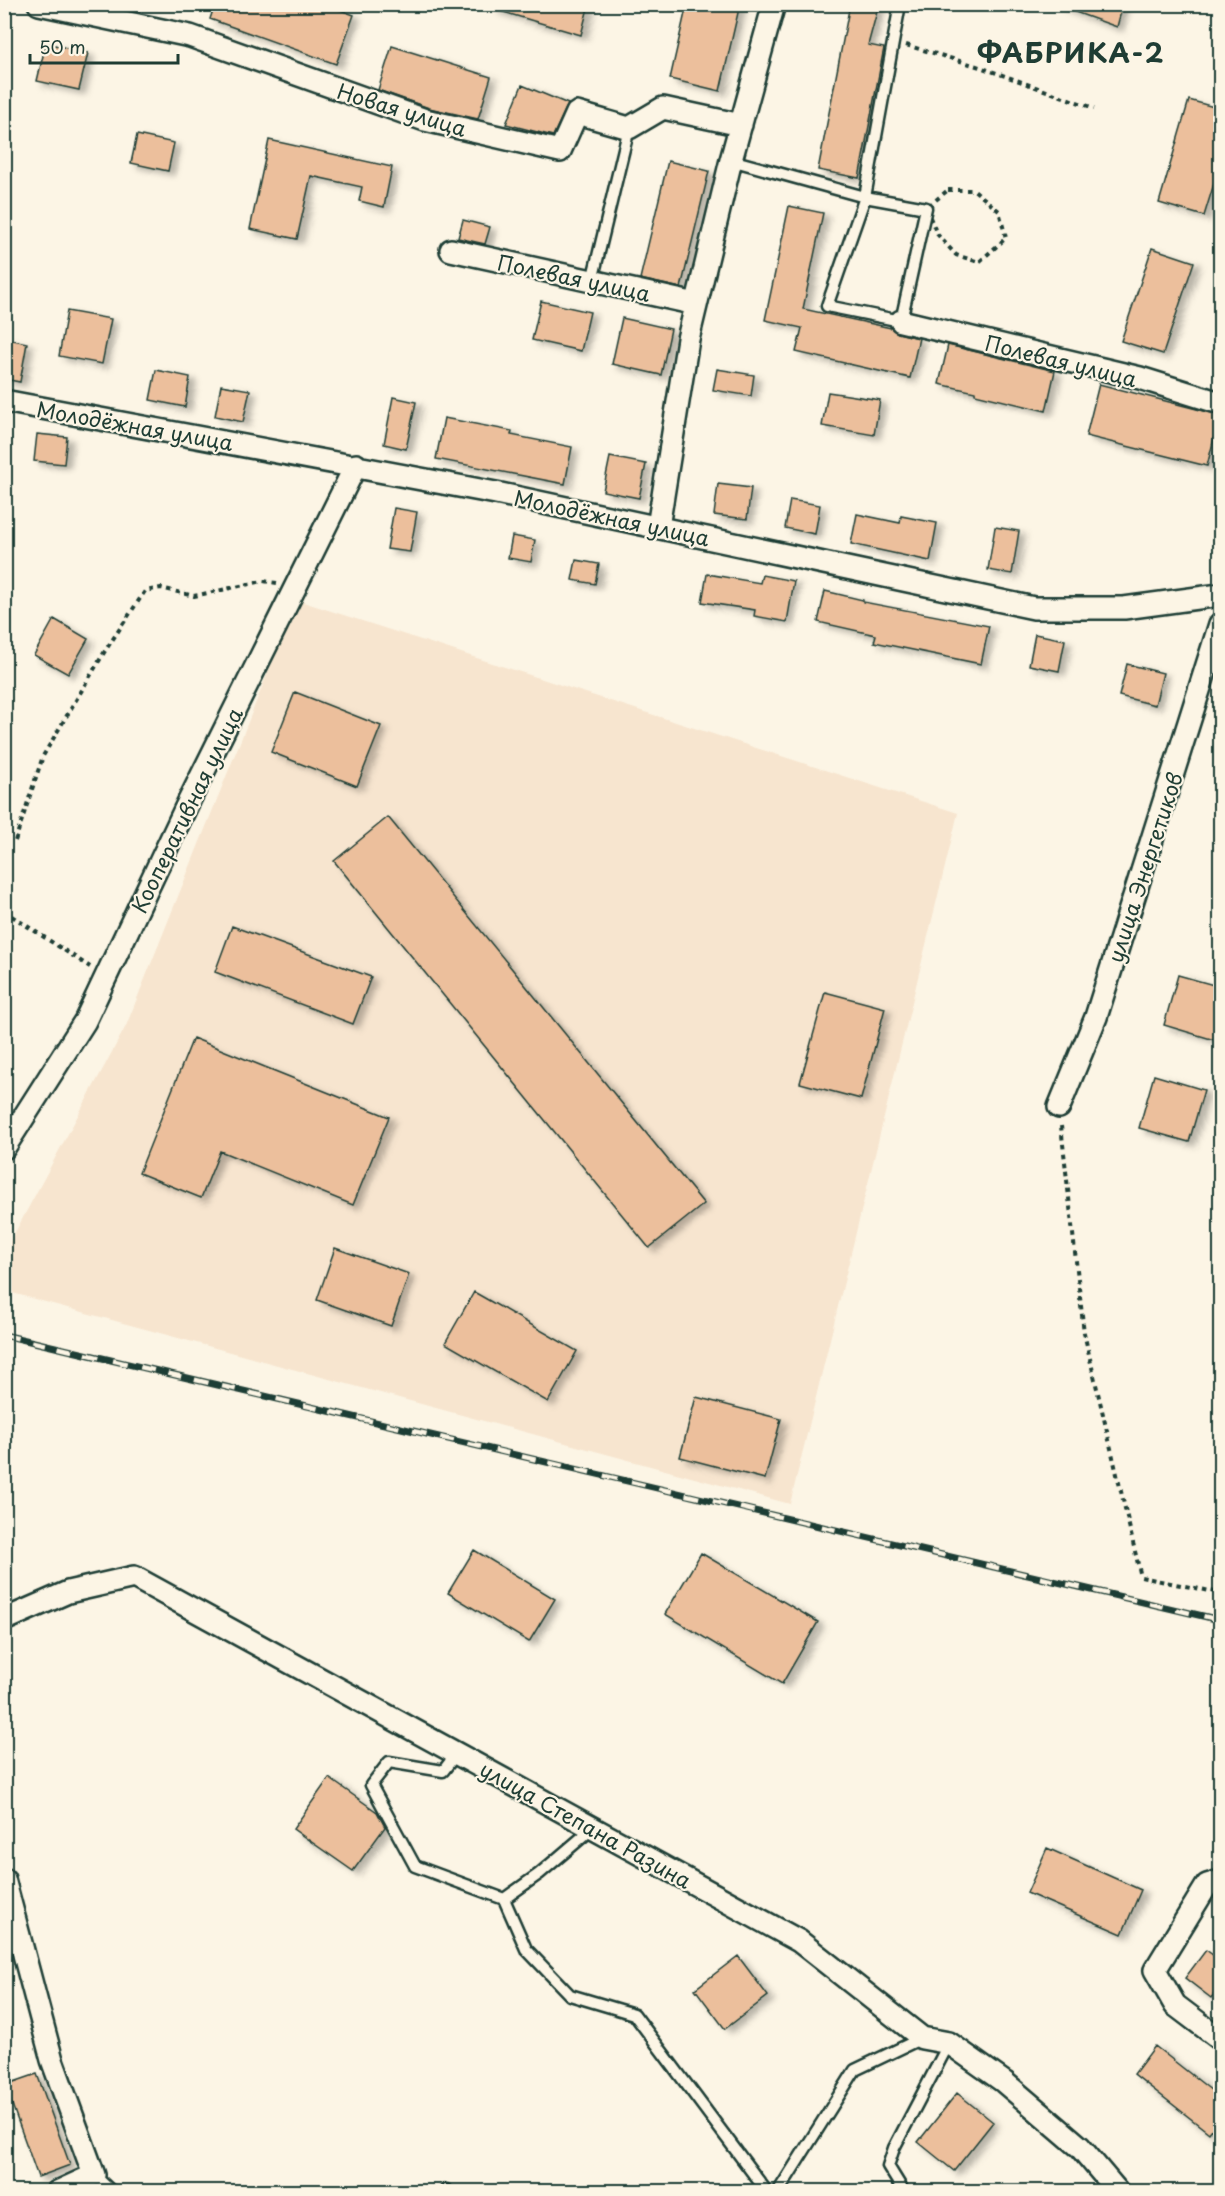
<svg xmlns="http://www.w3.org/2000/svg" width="1225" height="2196" viewBox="0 0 1225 2196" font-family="'Playpen Sans',sans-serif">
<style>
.built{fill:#f7e5cf}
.building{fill:#ecbf9c;stroke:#1f3d34;stroke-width:1.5;filter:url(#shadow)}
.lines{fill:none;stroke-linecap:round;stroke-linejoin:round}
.service-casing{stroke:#1f3d34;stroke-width:15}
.minor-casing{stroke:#1f3d34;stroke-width:26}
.path{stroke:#1f3d34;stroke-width:4;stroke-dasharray:4.5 4.5;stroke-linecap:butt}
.service{stroke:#fcf5e5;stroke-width:10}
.minor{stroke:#fcf5e5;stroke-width:21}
.rail-casing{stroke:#1f3d34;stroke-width:7}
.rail{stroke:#fcf5e5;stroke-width:4.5;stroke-dasharray:14;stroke-linecap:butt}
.labels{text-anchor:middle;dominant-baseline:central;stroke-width:4.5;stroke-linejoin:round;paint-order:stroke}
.street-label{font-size:21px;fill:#1f3d34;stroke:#fcf5e5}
.district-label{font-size:27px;font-weight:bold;letter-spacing:1.5px;fill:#1f3d34;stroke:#fcf5e5}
</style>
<defs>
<filter id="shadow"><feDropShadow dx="6" dy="4" stdDeviation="3" flood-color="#0004"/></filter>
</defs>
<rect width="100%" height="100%" fill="#fcf5e5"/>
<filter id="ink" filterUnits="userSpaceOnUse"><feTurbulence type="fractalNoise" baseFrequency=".0167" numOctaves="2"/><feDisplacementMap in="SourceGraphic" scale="12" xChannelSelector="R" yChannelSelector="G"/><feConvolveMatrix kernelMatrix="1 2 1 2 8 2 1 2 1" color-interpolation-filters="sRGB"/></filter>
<g filter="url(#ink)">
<path class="built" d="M297 600 958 813 790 1504 5 1291 4 1253 126 1026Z"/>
<path class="building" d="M215 4H324L354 15 336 64 210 19Z
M494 4H589L581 35 493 9Z
M687 4H740L720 91 670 79Z
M850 4H879L868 45 884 48 859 178 818 170Z
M1061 4H1123L1117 27 1061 7Z
M46 43 88 53 79 90 37 81Z
M392 46 491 77 478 119 429 108 378 90Z
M522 85 568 104 553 136 506 124Z
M1189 100 1221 109V161L1204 216 1159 203Z
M137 135 174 143 168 171 131 163Z
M269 140 392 167 384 207 359 201 362 187 311 176 297 239 250 229Z
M668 161 709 171 681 288 640 279Z
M789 206 823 213 803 309 891 328 898 333 919 338 910 378 796 352 802 328 765 320Z
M463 220 490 227 485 244 458 238Z
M1152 248 1194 262 1163 354 1121 341Z
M541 301 590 312 581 351 532 340Z
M67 311 111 319 102 364 59 356Z
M622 318 671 329 661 375 612 364Z
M4 338 27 343 20 382 4 379Z
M948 345 1055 371 1046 411 975 394V392L939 384Z
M717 369 754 375 751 396 713 390Z
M156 370 190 377 185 407 150 400Z
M1099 384 1220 415 1207 466 1086 436Z
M221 385 250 390 243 422 215 416Z
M828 392 880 400 874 435 822 426Z
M393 397 416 402 406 449 384 444Z
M444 418 512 431 511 435 572 447 565 484 436 459Z
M37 434 67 437 64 464 34 461Z
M610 457 646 464 639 498 603 491Z
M718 484 751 488 747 519 714 515Z
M790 500 820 505 815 534 785 528Z
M394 508 417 512 410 552 387 549Z
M857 514 900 523 901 516 937 523 930 561 851 544Z
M995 527 1019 531 1012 574 988 570Z
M512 536 535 540 531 562 508 558Z
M576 560 599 564 595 584 572 580Z
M707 574 760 583 762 575 794 581 787 622 754 616 755 610 702 602Z
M825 591 863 600V602L989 626 981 664 874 642 876 635 818 622Z
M54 619 88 639 68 674 34 655Z
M1035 634 1065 640 1059 671 1029 665Z
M1127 664 1163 673 1155 705 1119 696Z
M295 692 381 726 357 786 271 752Z
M388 817 704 1204 649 1248 334 861Z
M232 926 371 977 353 1024 215 972Z
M1178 975 1221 987V1042L1164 1025Z
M825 992 885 1008 861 1099 800 1083Z
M193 1038 389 1117 353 1205 220 1151 201 1198 139 1173Z
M1154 1075 1204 1090 1189 1142 1139 1128Z
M335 1248 409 1274 391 1326 317 1300Z
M474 1292 577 1351 548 1402 445 1343Z
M696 1397 781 1419 765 1479 680 1457Z
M474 1550 555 1599 529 1642 448 1593Z
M701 1553 818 1622 782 1684 665 1614Z
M329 1778 377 1812 385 1827 353 1871 293 1829Z
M1047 1848 1141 1890 1122 1934 1027 1893Z
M1206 1950 1221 1961V1985L1211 1998 1185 1978Z
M738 1956 768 1996 725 2029 695 1989Z
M1155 2046 1221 2098V2117L1209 2133 1134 2074Z
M37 2074 70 2165 38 2177 5 2085Z
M957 2093 993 2122 954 2171 918 2142Z"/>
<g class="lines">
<g class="service-casing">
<path id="service" d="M731 160 865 197 926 208 901 321 827 306 865 197 900 4
M592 281 629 128
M457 1753 443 1771 389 1762 371 1785 415 1866 504 1899
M593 1828 539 1874 504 1899 526 1949 570 1995 634 2014 767 2192
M94 2175 112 2192
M444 2192 446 2190
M778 2192 855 2070 922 2038
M904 2192 888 2166 894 2148 949 2043"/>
</g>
<g class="minor-casing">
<path id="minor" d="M39 4 190 36 425 120 560 151 577 113 629 128 663 108 741 125
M451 250 696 304
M901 321 1140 378 1220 403
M4 401 496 493 1034 608H1124L1220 595
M658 527 688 339 731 160 774 4
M1059 1107 1096 1017 1220 624
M4 1148 85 1021 187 805 356 465
M4 1620 68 1592 134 1577 799 1941 922 2038 949 2043 1004 2082 1080 2147 1118 2192
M4 1879 52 2060 94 2175 57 2192
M1220 1881 1207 1885 1155 1970 1175 2005 1220 2039"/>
</g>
<path class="path" d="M906 45 980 67 1094 108
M948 190H974L999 211 1006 238 979 262 956 255 937 234 926 208Z
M15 841 43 756 105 651 145 591 161 588 194 596 263 581 277 583
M4 911 90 967
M1061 1126 1084 1333 1141 1577 1220 1593"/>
<use href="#service" class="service"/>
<use href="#minor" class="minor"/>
<g class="rail-casing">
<path id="rail" d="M4 1335 1220 1620"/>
</g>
<use href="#rail" class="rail"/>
</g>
</g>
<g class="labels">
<g class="street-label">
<text transform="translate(402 109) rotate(17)">Новая улица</text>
<text transform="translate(574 277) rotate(12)">Полевая улица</text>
<text transform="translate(1061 360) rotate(14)">Полевая улица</text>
<text transform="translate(135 425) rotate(10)">Молодёжная улица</text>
<text transform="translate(612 517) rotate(12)">Молодёжная улица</text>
<text transform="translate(186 810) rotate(-64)">Кооперативная улица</text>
<text transform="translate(1144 867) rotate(-72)">улица Энергетиков</text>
<text transform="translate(586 1824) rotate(29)">улица Степана Разина</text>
</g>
<g class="district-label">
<text x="1071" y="51">ФАБРИКА-2</text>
</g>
</g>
<rect width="1225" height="2196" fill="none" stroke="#fcf5e5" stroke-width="24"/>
<rect x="12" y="12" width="1201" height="2172" fill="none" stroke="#1f3d34" stroke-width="2" filter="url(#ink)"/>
<path d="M30 54v9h148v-9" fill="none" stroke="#1f3d34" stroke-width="3"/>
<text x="39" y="54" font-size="18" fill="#1f3d34" stroke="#fcf5e5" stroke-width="4.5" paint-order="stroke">50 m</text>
</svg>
